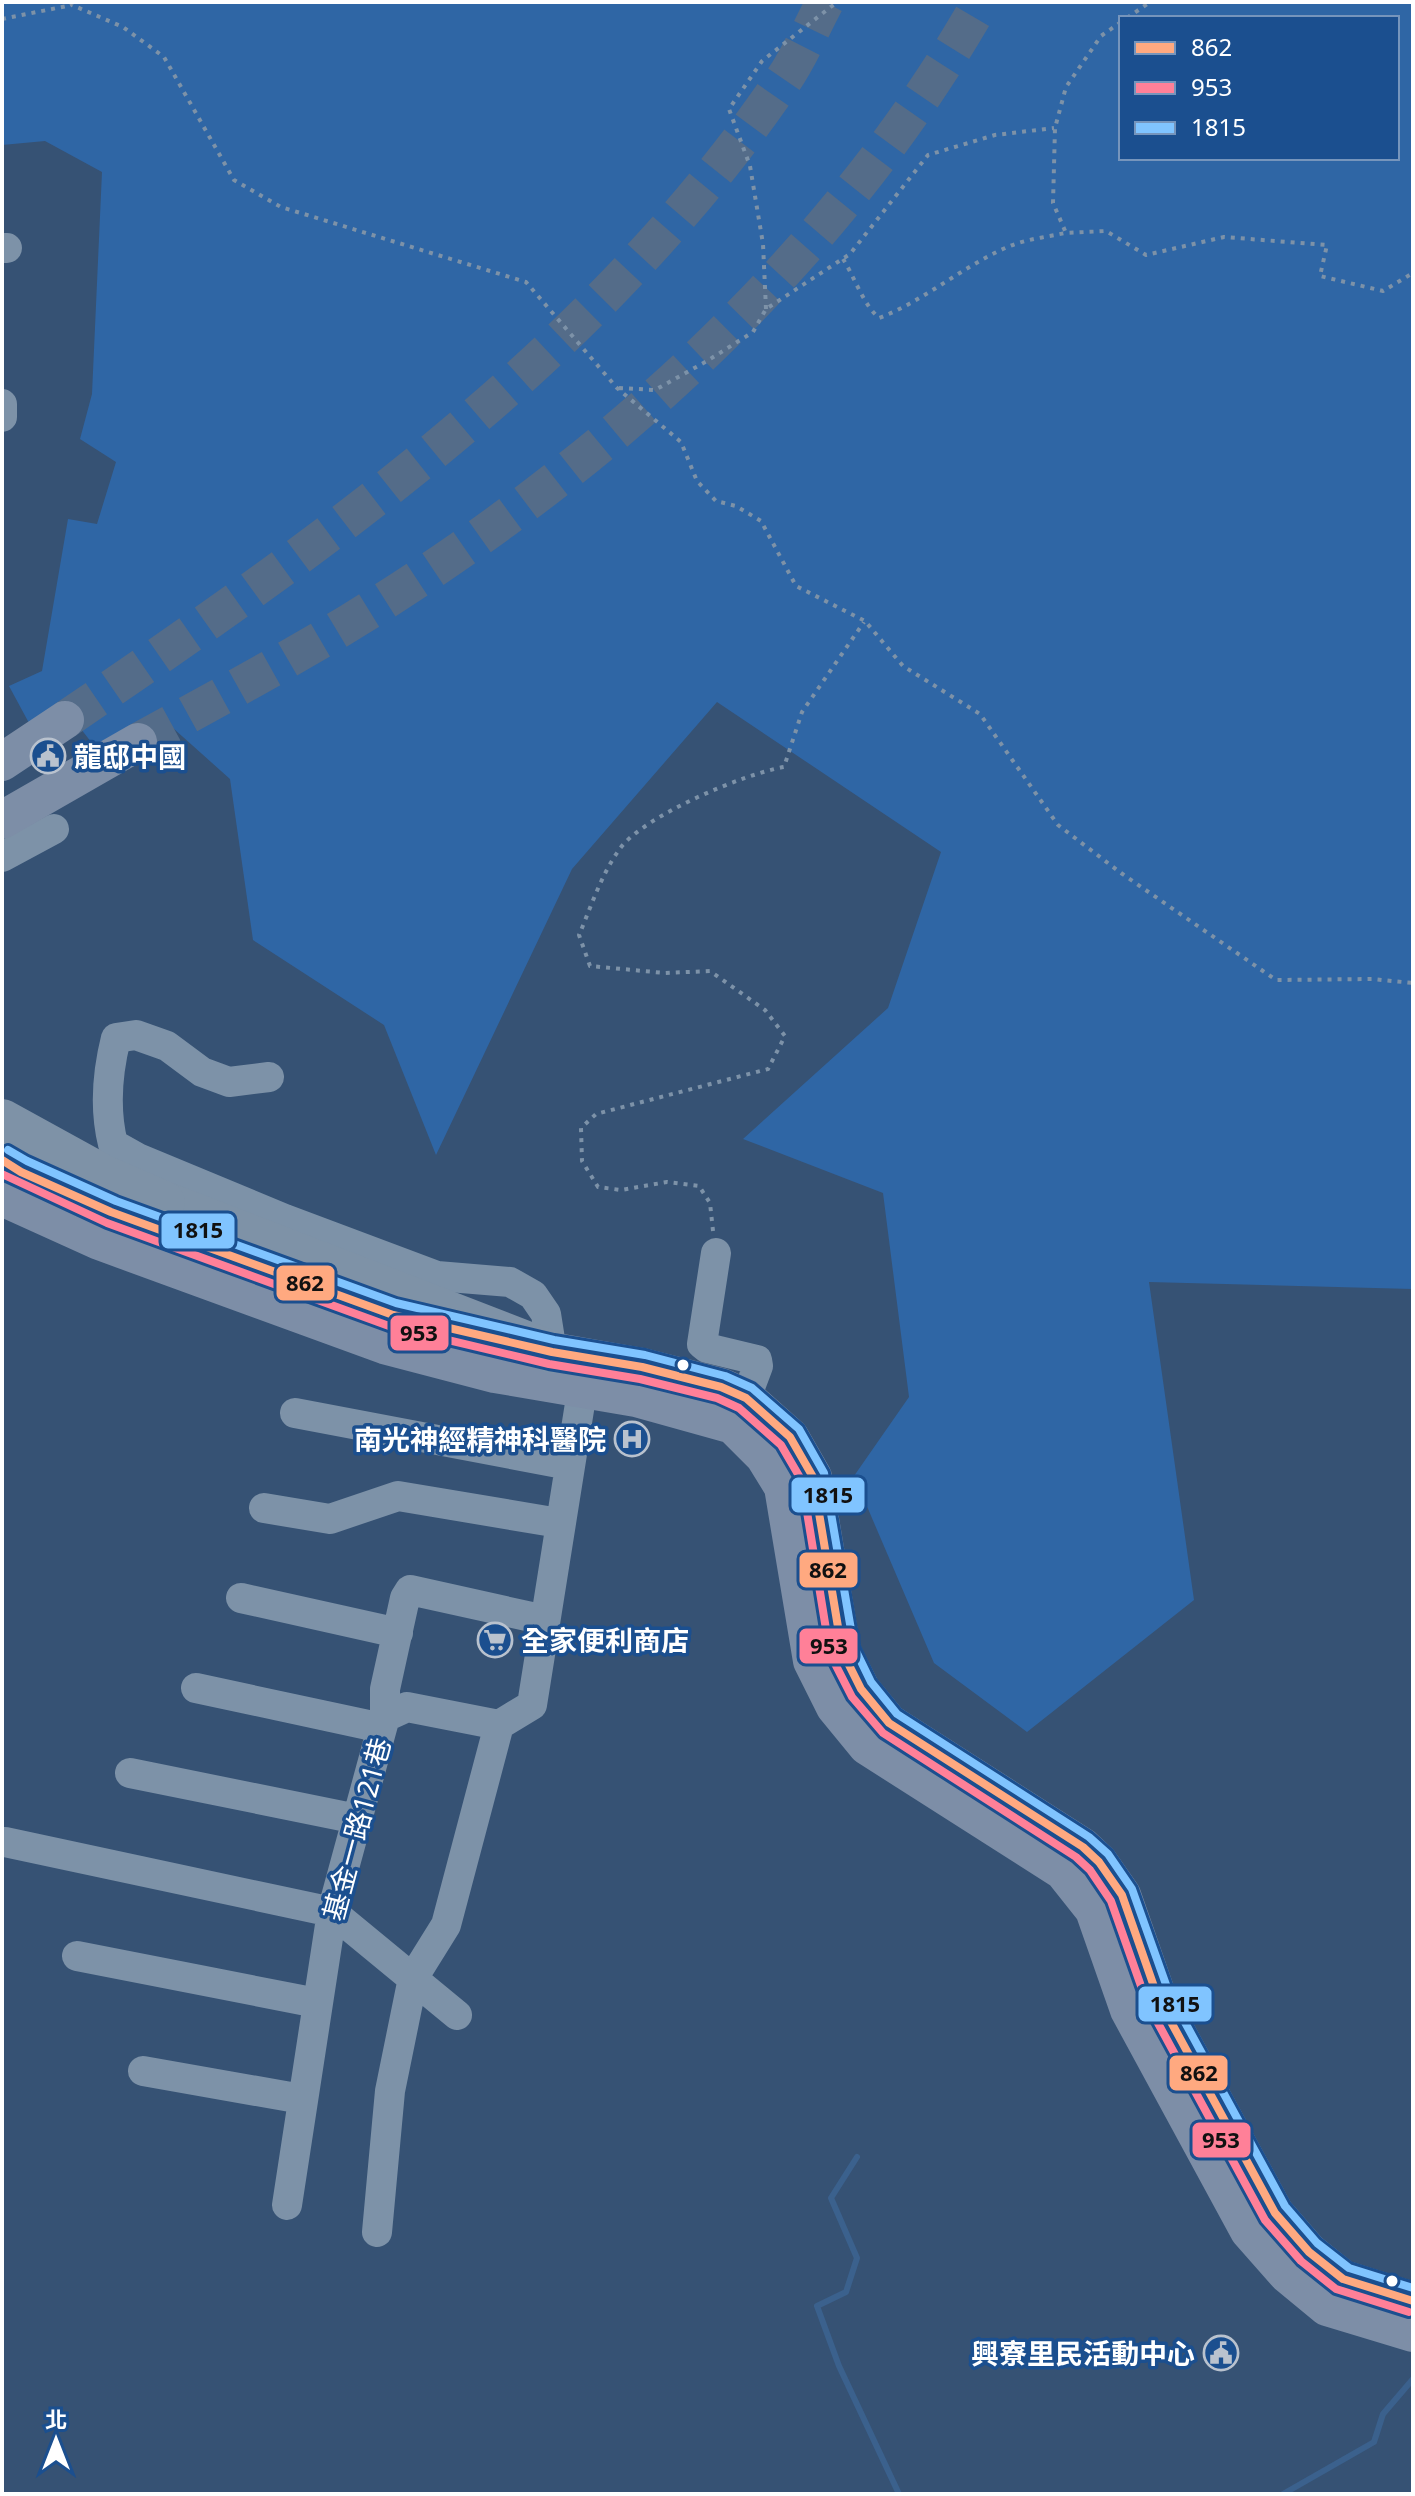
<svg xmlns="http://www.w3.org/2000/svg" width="1415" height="2496" viewBox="0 0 1415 2496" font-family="'Noto Sans','Noto Sans TC',sans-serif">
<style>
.green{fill:#2f66a5;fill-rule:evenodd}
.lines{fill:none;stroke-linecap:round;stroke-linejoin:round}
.stream{stroke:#3b618d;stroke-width:6}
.major-tunnel{stroke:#546c89;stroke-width:38;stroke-dasharray:38 19;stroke-linecap:butt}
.path{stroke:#7d92a8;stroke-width:4;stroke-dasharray:4 6;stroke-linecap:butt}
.minor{stroke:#7d92a8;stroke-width:30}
.major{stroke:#7d8ea7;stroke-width:38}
.highway{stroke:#7e92a7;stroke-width:42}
.highway-bridge{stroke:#7e92a7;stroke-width:42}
.bus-1-casing{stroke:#1b4f8f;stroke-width:14}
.bus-2-casing{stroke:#1b4f8f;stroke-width:14}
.bus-3-casing{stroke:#1b4f8f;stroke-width:14}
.bus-1{stroke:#ffa980;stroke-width:8}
.bus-2{stroke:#ff8098;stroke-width:8}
.bus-3{stroke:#80c4ff;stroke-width:8}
.bus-dot{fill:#fff;stroke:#1b4f8f;stroke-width:3}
.labels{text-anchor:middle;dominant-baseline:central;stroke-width:7;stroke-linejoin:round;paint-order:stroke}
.poi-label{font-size:28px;font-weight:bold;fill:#fff;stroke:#1b4f8f;text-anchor:start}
.street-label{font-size:28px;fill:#fff;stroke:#1b4f8f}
.line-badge{stroke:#1b4f8f;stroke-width:3}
.pale-badge-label{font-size:22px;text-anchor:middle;font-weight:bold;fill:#111}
</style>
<rect width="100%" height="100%" fill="#365274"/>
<path class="green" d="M2 2H1413V1289L1149 1282 1194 1600 1027 1732 934 1663 854 1476 909 1397 883 1193 743 1139 888 1008 941 852 717 702 572 869 436 1155 384 1025 253 940 230 779 164 720 95 747 60 702 29 723 9 686 42 671 68 519 97 524 116 462 80 439 92 394 102 172 45 141 2 145ZM1121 18H1397V158H1121Z"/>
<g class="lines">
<path class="stream" d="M857 2157 831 2198 857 2258 846 2292 817 2306 839 2366 899 2494
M1283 2494 1374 2442 1383 2414 1413 2379"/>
<path class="major-tunnel" d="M65 720C330 540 599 350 782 82 799 58 811 28 825 2
M138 742C209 703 280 665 349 623 602 468 833 262 981 2"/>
<path class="path" d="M71 2 72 5 123 27 164 57 234 180 281 207 526 282 617 388 681 442 697 481 716 501 736 506 761 521 796 586 865 621 903 666 980 714 1058 825 1121 873 1276 980 1372 979 1413 983
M1127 18 1150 2
M2 19 72 5
M1121 22 1101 36 1066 87 1055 128 1053 203 1066 233 1106 231 1146 255 1224 237 1327 245 1320 276 1383 291 1413 273
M843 259C855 278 863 304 879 318 926 300 964 265 1010 246 1027 239 1047 237 1065 233
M766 309 763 244 750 166 729 109 762 61 837 2
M619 388 655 390 707 361 753 332 766 309 850 254 928 155 995 135 1054 128
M713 1231 710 1203 699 1186 667 1182 621 1190 598 1187 582 1161 581 1128 596 1114 768 1069 785 1036 765 1010 710 971 665 973 590 966 579 935C591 907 601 875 619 850 642 816 744 774 784 767L802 712 864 622"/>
<path class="minor" d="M2 248H7
M2 404V417
M2 857 54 829
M269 1077 229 1082 202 1072 167 1046 136 1035 116 1038C107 1074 104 1108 113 1144L138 1158 285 1219 437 1276 510 1282 533 1295 546 1314 552 1352
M716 1253 702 1344 707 1348 757 1360 758 1366 746 1398
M295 1413 569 1465
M264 1508 330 1519 398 1496 559 1523
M241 1598 398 1633
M196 1688 382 1728
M385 1717V1689L405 1598 410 1590 545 1620
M130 1773 357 1819
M5 1842 332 1912 457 2015
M77 1956 317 2003
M143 2071 302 2099
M287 2205 332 1912 385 1717 407 1707 499 1725 532 1705 586 1366
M377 2232 390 2091 413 1978 446 1925 499 1725"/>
<path class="major" d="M2 762 65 720
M2 820 138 742
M2 1160C68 1200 144 1224 216 1250 295 1279 373 1310 454 1330
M2 1197 99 1241 384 1345 495 1374 636 1398 733 1425 764 1456 783 1487 812 1661 835 1707 867 1746 1063 1871 1094 1910 1129 2010 1249 2231 1287 2274 1327 2307 1413 2333
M522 1346 642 1367 721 1387 746 1398 790 1437 813 1477 842 1651 861 1689 889 1723 1083 1847 1099 1862 1122 1895 1158 1998 1275 2213 1309 2252 1343 2279 1413 2301"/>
<path class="highway" d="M164 1202 552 1352"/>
<path class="highway-bridge" d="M2 1120 102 1175 164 1202"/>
<g class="bus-1-casing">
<path id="bus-1" d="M2 1160 21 1172 111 1212 393 1315 552 1352 642 1367 721 1387 746 1398 790 1437 813 1477 842 1651 861 1689 889 1723 1083 1847 1099 1862 1122 1895 1158 1998 1275 2213 1309 2252 1343 2279 1413 2301"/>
</g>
<g class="bus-2-casing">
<path id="bus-2" d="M2 1174 107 1223 389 1326 549 1364 640 1379 717 1398 739 1408 781 1445 802 1481 830 1654 852 1697 883 1733 1076 1857 1090 1870 1111 1901 1147 2003 1265 2220 1301 2261 1336 2289 1409 2312"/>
</g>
<g class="bus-3-casing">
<path id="bus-3" d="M8 1150 27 1161 116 1201 396 1303 554 1340 645 1355 725 1376 752 1388 799 1429 824 1473 854 1647 871 1682 897 1714 1089 1837 1108 1854 1132 1889 1169 1993 1285 2206 1317 2243 1349 2268 1413 2288"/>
</g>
<use href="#bus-1" class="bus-1"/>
<use href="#bus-2" class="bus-2"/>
<use href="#bus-3" class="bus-3"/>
</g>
<defs>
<g id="civic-ring" transform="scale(1.8)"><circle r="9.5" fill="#1b4f8f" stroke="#b9c2ce" stroke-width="1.5"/><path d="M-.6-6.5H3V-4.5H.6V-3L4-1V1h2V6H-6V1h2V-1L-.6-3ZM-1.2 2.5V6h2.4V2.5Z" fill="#b9c2ce"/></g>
<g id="hospital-ring" transform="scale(1.8)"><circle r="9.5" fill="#1b4f8f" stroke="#b9c2ce" stroke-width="1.5"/><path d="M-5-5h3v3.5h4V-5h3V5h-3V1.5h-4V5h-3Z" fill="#b9c2ce"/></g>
<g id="supermarket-ring" transform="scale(1.8)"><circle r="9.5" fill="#1b4f8f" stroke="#b9c2ce" stroke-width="1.5"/><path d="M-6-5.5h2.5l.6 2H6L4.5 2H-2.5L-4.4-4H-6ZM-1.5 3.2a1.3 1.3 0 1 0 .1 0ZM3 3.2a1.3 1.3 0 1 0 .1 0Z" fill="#b9c2ce"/></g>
</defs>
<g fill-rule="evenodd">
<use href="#civic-ring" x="48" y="756"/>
<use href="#hospital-ring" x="632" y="1439"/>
<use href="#supermarket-ring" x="495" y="1640"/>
<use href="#civic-ring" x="1221" y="2353"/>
</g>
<g class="bus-dot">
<circle cx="683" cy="1365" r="7"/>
<circle cx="1392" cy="2281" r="7"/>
</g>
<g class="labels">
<g class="poi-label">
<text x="74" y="756">龍邸中國</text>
<text x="606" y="1439" text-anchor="end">南光神經精神科醫院</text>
<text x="521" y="1640">全家便利商店</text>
<text x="1195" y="2353" text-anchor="end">興寮里民活動中心</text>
</g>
<g class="street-label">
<text transform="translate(356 1829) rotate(-75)">基金一路121巷</text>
</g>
</g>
<g class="line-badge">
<rect x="160" y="1212" width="76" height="38" rx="8" fill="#80c4ff"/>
<rect x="275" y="1264" width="61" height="38" rx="8" fill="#ffa980"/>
<rect x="389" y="1314" width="61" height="38" rx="8" fill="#ff8098"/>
<rect x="790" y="1476" width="76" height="38" rx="8" fill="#80c4ff"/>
<rect x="798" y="1551" width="61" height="38" rx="8" fill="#ffa980"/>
<rect x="798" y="1627" width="61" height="38" rx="8" fill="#ff8098"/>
<rect x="1137" y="1985" width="76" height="38" rx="8" fill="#80c4ff"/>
<rect x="1168" y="2054" width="61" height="38" rx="8" fill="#ffa980"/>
<rect x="1191" y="2121" width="61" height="38" rx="8" fill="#ff8098"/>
</g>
<g class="pale-badge-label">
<text x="198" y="1238">1815</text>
<text x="305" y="1291">862</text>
<text x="419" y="1341">953</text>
<text x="828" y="1503">1815</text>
<text x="828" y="1578">862</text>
<text x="829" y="1654">953</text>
<text x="1175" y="2012">1815</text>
<text x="1199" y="2081">862</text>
<text x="1221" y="2148">953</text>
</g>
<rect width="1415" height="2496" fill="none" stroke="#ffffff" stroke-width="8"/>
<rect x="1119" y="16" width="280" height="144" fill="#1b4f8f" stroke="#7695bc" stroke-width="2"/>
<rect x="1135" y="42" width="40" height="12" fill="#ffa980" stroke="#7695bc" stroke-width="2"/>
<text x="1191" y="56" font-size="24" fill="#ffffff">862</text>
<rect x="1135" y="82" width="40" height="12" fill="#ff8098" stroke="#7695bc" stroke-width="2"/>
<text x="1191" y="96" font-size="24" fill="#ffffff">953</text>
<rect x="1135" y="122" width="40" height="12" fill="#80c4ff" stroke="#7695bc" stroke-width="2"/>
<text x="1191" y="136" font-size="24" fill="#ffffff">1815</text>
<g transform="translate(56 2440)" stroke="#1b4f8f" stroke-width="6" paint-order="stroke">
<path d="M0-6L14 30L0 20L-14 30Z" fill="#ffffff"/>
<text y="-12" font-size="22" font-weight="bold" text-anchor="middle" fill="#ffffff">北</text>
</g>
</svg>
